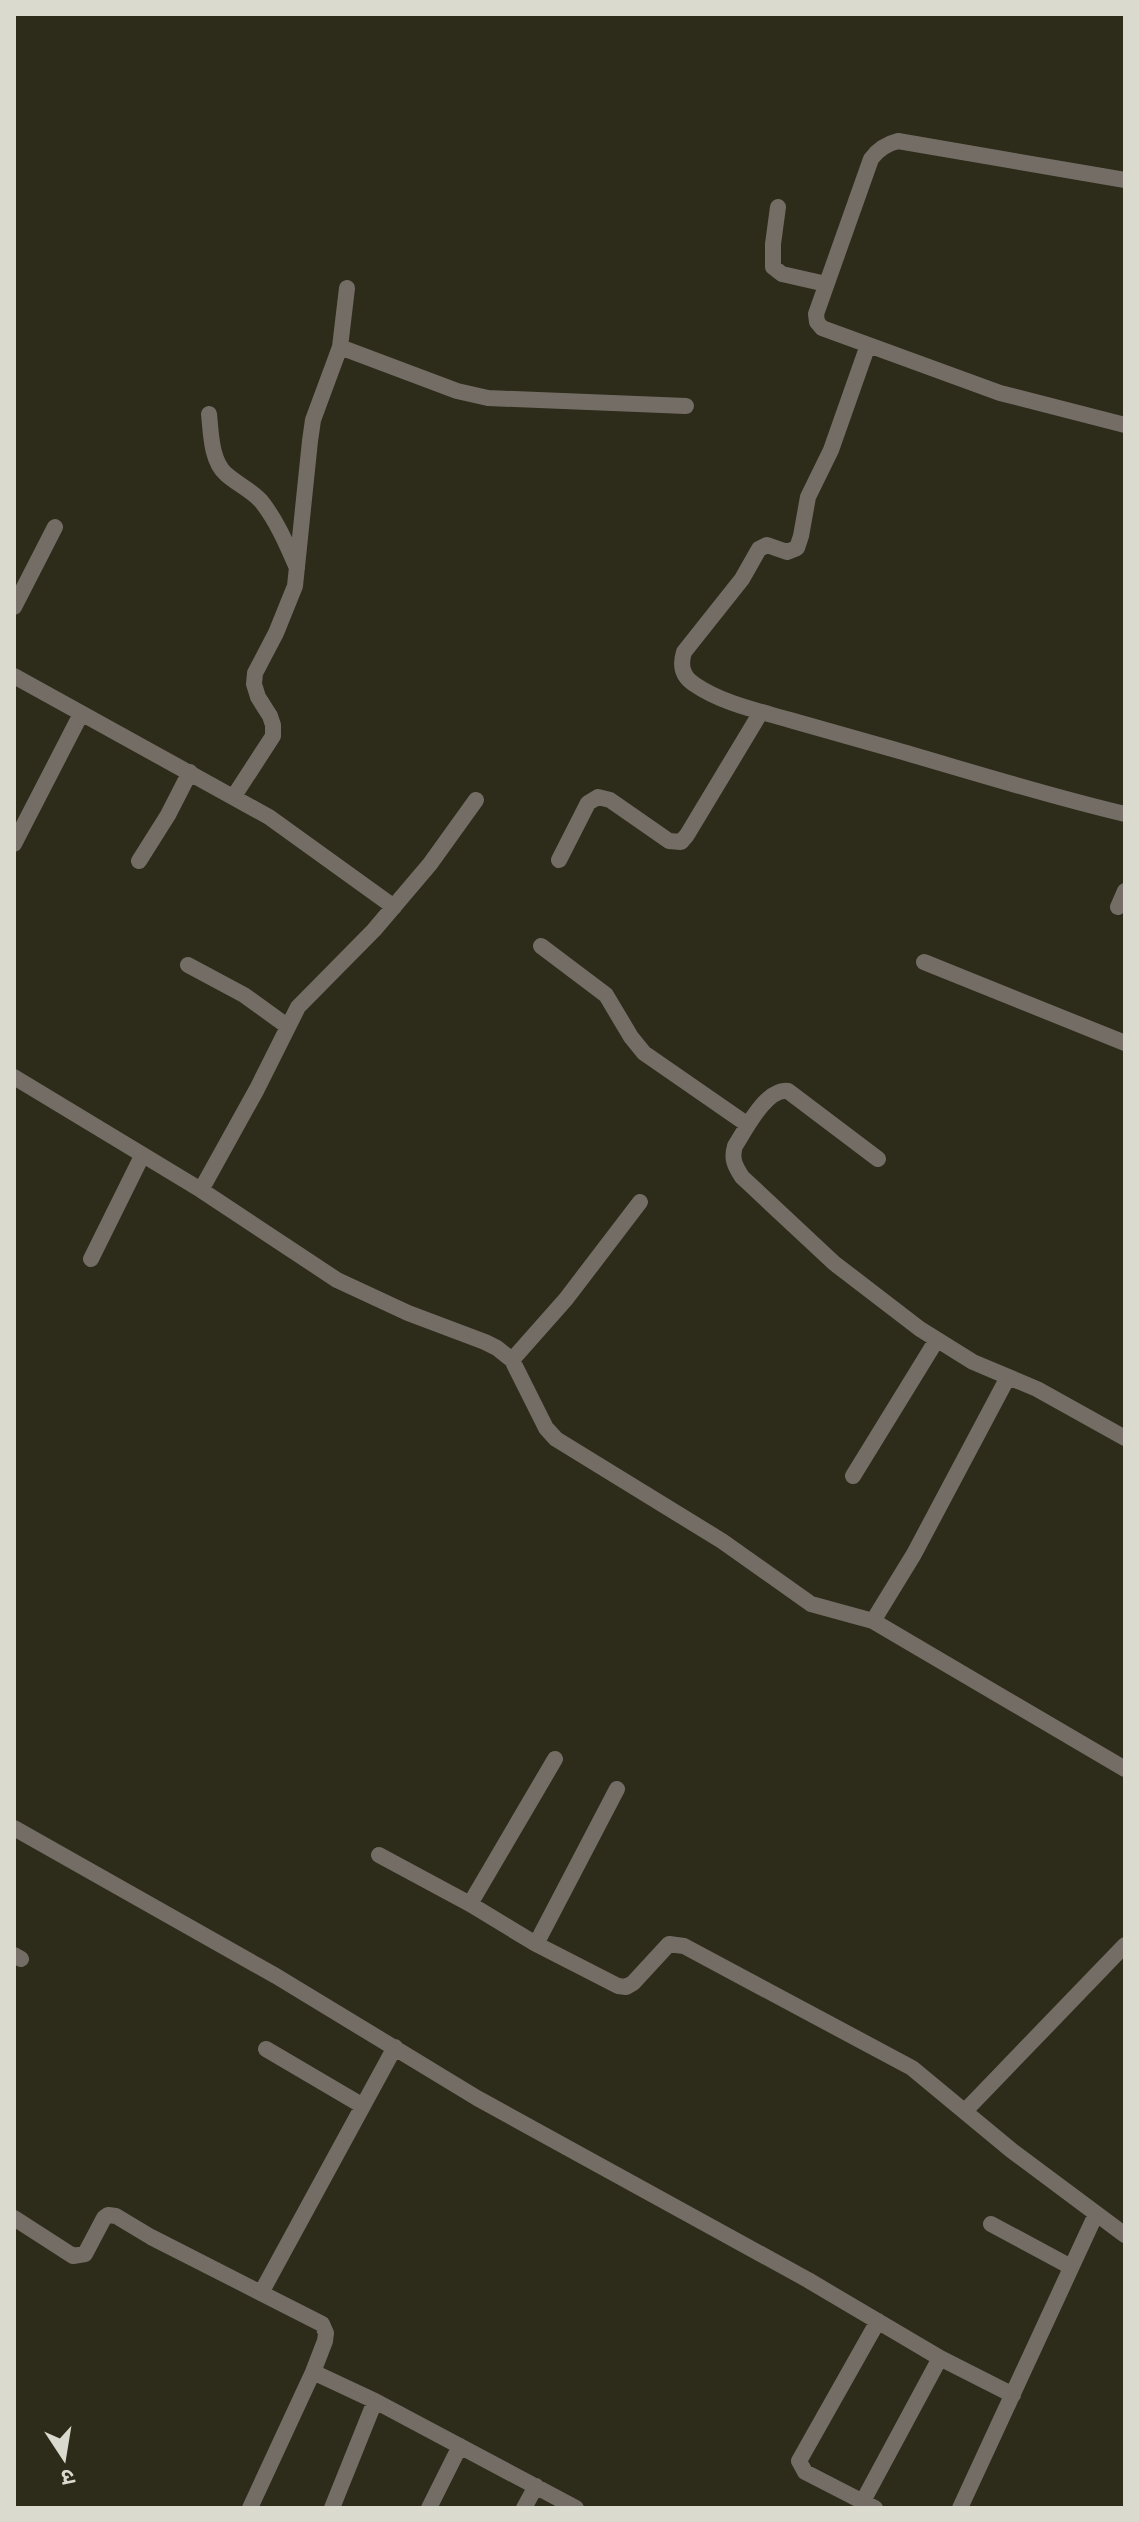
<svg xmlns="http://www.w3.org/2000/svg" width="1139" height="2522" viewBox="0 0 1139 2522" font-family="Ubuntu,'Noto Sans Devanagari',sans-serif">
<style>
.lines{fill:none;stroke-linecap:round;stroke-linejoin:round}
.street{stroke:#746d66;stroke-width:16}
</style>
<rect width="100%" height="100%" fill="#2d2b19"/>
<g class="lines">
<path class="street" d="M1125 180 898 141C886 144 878 149 871 159L816 314 817 322 822 328 1000 393 1125 425
M778 207 773 244V267L782 274 826 284
M868 345 831 450 808 497 801 536 797 548 787 552 767 545 759 549 742 579 684 652C680 665 682 676 694 684 721 703 759 711 790 720 826 730 861 740 896 750 972 772 1048 796 1125 814
M340 347 457 391 488 398 686 406
M209 414C211 433 211 461 226 474 237 484 251 490 261 501 277 521 287 545 297 568
M14 607 55 527
M14 676 269 817 394 907
M234 796 273 736V725L270 716 258 697 254 684 255 673 276 633 295 586 310 441 313 420 340 347 347 288
M14 844 81 714
M559 860 588 803 598 797 610 800 669 841 681 842 687 835 761 712
M139 861 168 815 190 772
M1118 907 1125 891
M541 946 606 995 631 1037 644 1053 748 1125
M924 962 1125 1043
M188 965 244 995 287 1026
M14 1077 201 1190 337 1280 408 1313 485 1342 497 1348 512 1360 546 1428 556 1439 722 1541 811 1604 873 1621 1125 1769
M878 1159 788 1091C766 1088 746 1129 735 1146 731 1159 735 1166 742 1177L834 1263 920 1329 973 1362 1037 1389 1125 1438
M201 1190 257 1089 298 1007 374 930 430 864 476 800
M91 1259 142 1156
M512 1360 566 1299 640 1202
M853 1476 936 1341
M873 1621 914 1554 1008 1377
M14 1828 276 1976 477 2098 808 2280 940 2358 1013 2395
M379 1855 470 1904 536 1944 618 1986 626 1987 633 1983 669 1944 684 1946 912 2068 1011 2150 1125 2235
M470 1904 555 1759
M536 1944 617 1789
M14 1955 21 1959
M266 2049 363 2106
M965 2111 1125 1945
M14 2218 73 2256 85 2254 104 2218 108 2215 116 2216 151 2237 322 2324 326 2333 325 2341 313 2372 250 2508
M991 2224 1071 2267
M261 2293 395 2047
M313 2372 375 2401 576 2508
M863 2501 940 2358
M332 2508 375 2401
M429 2508 460 2446
M524 2508 536 2486
M875 2508 805 2472 799 2461 878 2321
M960 2508 1096 2214"/>
</g>
<rect width="1139" height="2522" fill="none" stroke="#dbdacf" stroke-width="32"/>
<g transform="translate(64 2458) rotate(168)" stroke="#2d2b19" stroke-width="6" paint-order="stroke">
<path d="M0-6L14 30L0 20L-14 30Z" fill="#dbdacf"/>
<text y="-12" font-size="22" font-weight="bold" text-anchor="middle" fill="#dbdacf">उ</text>
</g>
</svg>
